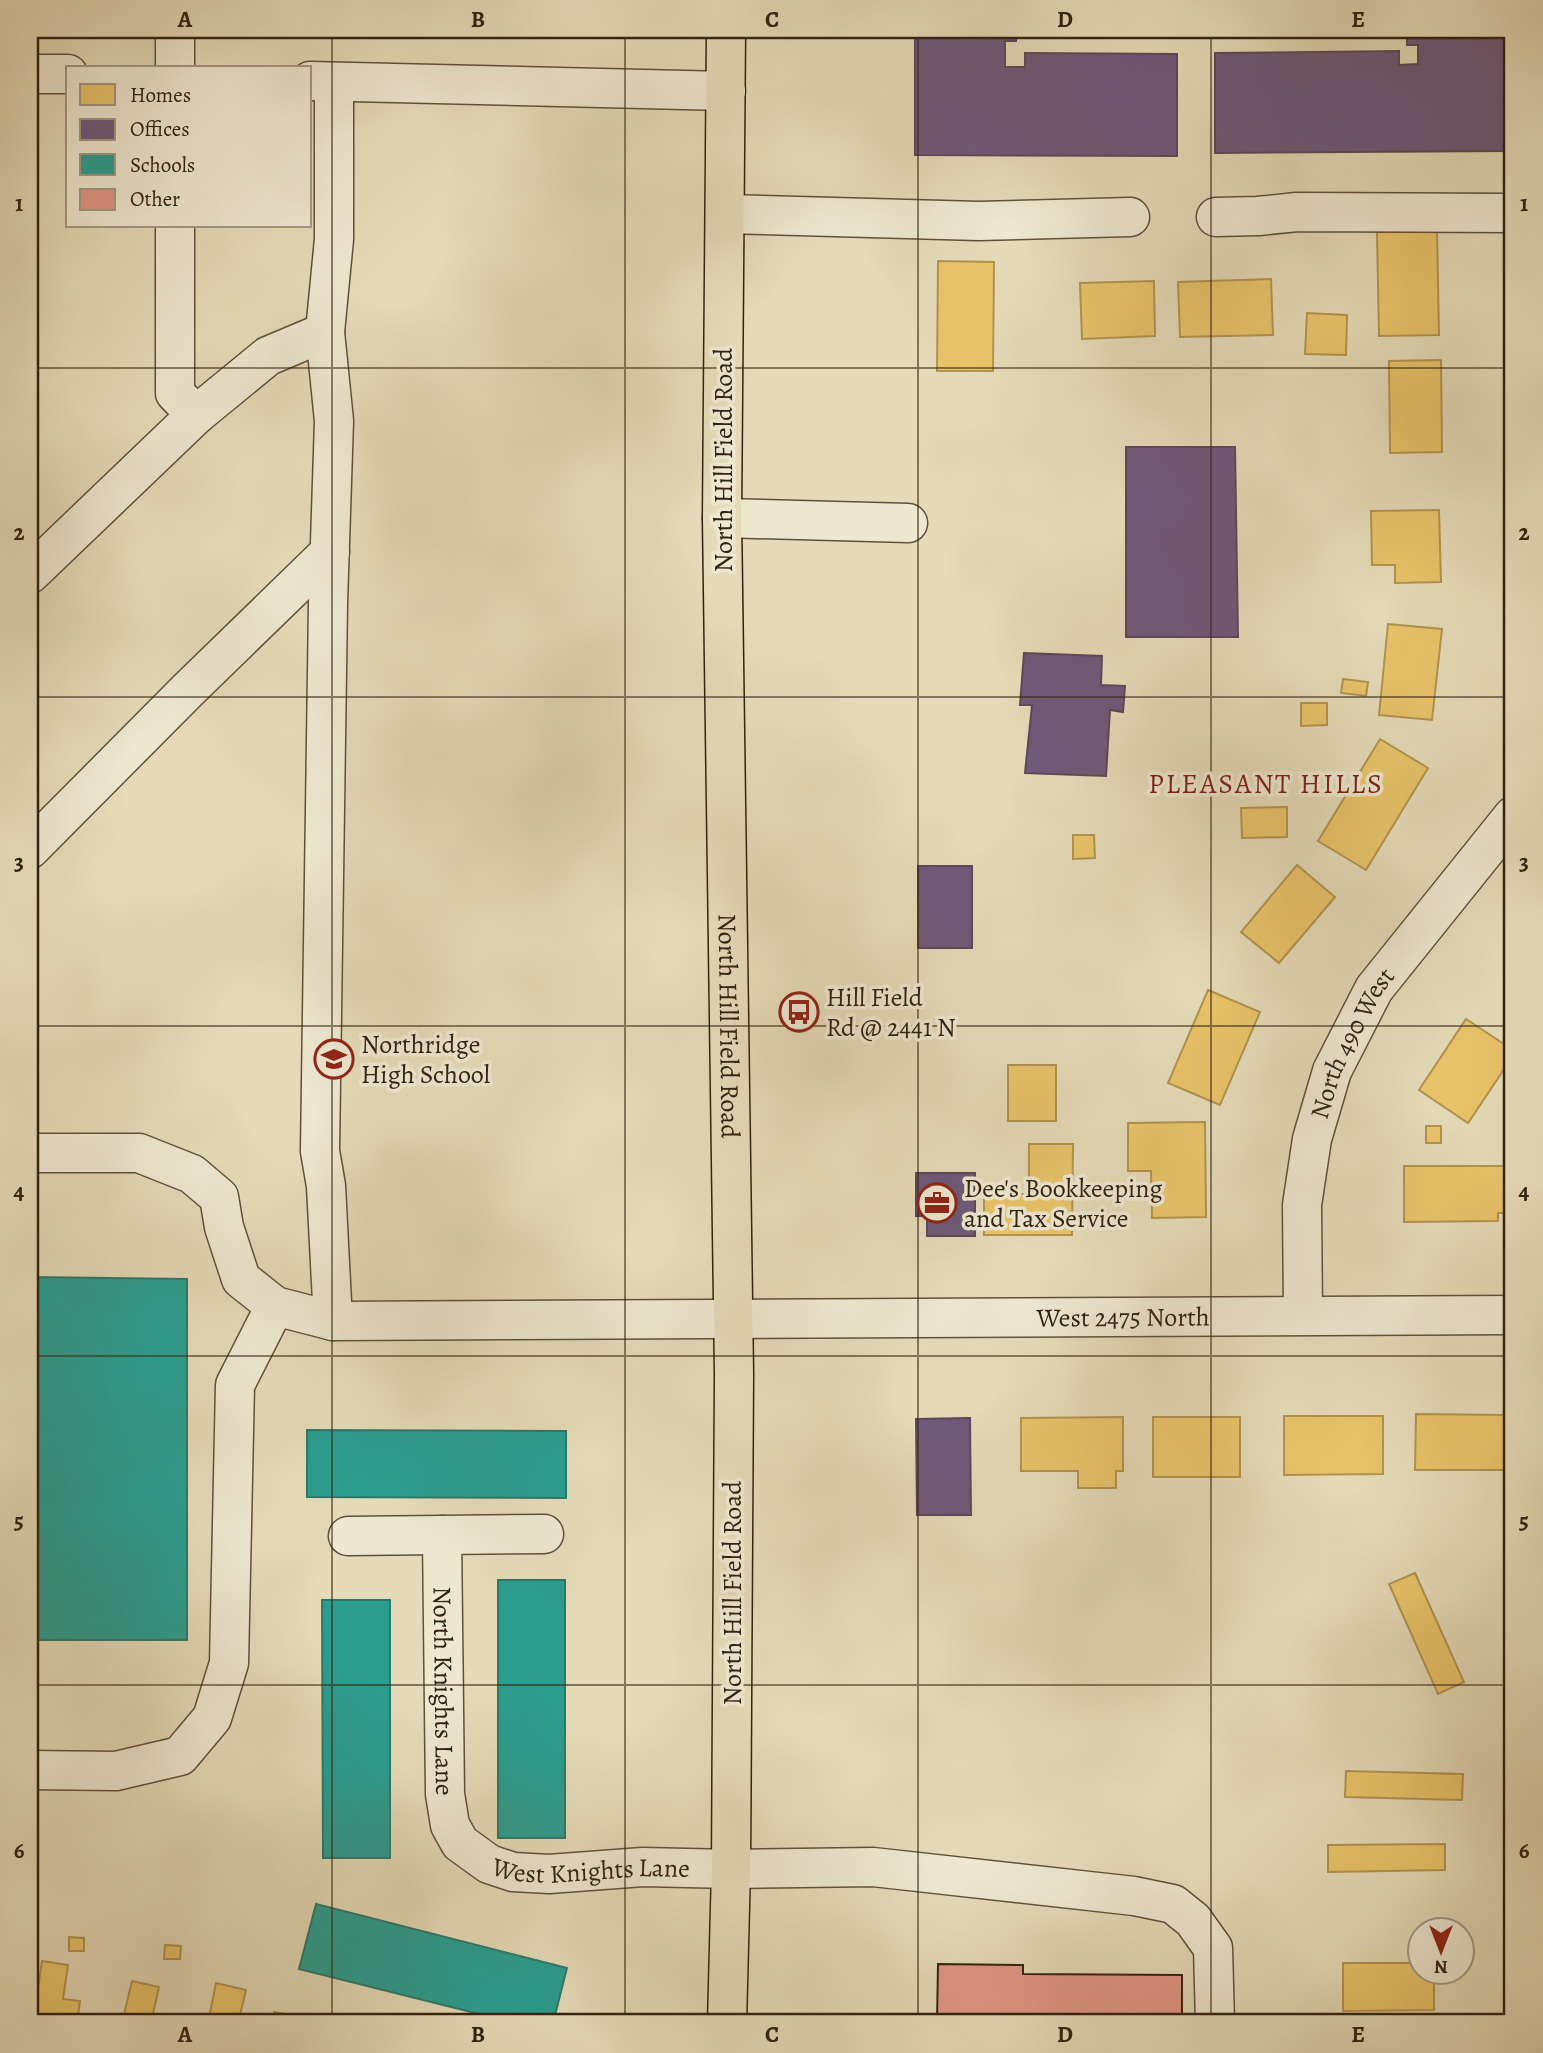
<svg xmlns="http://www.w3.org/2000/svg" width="1543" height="2053" viewBox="0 0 1543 2053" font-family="Alegreya,serif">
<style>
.homes{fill:#e9c46a;stroke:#b2934f;stroke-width:2}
.offices{fill:#6d597a;stroke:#5c485a;stroke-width:2}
.schools{fill:#2a9d8f;stroke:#2d7869;stroke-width:2}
.building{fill:#e09685;stroke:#332111;stroke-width:2}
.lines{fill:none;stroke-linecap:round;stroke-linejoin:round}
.minor-casing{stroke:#60503b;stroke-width:41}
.major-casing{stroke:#332111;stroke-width:41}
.minor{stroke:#eee8d1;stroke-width:38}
.major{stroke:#e5dbb8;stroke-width:38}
.grid{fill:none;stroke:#332111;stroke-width:2;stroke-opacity:0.55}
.labels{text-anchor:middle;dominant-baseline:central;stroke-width:7;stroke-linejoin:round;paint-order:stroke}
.street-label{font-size:26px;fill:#332111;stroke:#eee8d1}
.poi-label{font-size:26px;fill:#332111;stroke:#eee8d1;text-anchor:start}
.neighbourhood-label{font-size:28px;letter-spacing:2px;fill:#7a1f14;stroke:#eee8d1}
.neatline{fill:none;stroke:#332111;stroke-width:2.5}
.grid-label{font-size:23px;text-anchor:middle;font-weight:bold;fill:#332111}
</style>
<rect width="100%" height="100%" fill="#e5dbb8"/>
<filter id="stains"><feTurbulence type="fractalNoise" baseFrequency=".00286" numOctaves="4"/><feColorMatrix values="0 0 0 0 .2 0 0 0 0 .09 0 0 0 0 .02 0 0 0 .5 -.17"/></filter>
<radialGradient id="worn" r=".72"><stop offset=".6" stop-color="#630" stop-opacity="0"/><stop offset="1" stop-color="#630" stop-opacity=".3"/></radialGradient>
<path class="homes" d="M1437 231 1439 335 1379 336 1377 232Z
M938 261 994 262 993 371H937Z
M1271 279 1273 335 1180 337 1178 282Z
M1154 281 1155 336 1082 339 1080 283Z
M1307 313 1347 315 1346 355 1305 354Z
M1441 360 1442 452 1390 453 1389 361Z
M1439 510 1441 582 1395 583V565H1372L1371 511Z
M1388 624 1442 629 1432 720 1379 715Z
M1343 679 1368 682 1366 696 1341 693Z
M1301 703H1327V725L1301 726Z
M1380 739 1428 768 1366 870 1318 841Z
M1287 807V837L1242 838 1241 808Z
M1073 835H1094L1095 858 1073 859Z
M1297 865 1335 897 1279 963 1241 932Z
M1208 990 1260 1012 1220 1105 1168 1083Z
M1466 1019 1513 1050V1056L1468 1123 1419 1090Z
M1008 1065H1056V1121H1008Z
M1205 1122 1206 1217 1152 1218 1151 1171H1128V1123Z
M1426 1126H1441V1143H1426Z
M1029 1144H1073L1072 1235H984V1194H1029Z
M1404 1166H1513V1213H1498V1221L1404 1222Z
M1416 1414 1506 1415V1470H1415Z
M1284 1416H1383V1474L1284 1475Z
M1123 1417V1471H1116V1488H1078V1471H1021V1418Z
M1153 1417H1240V1477H1153Z
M1415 1573 1464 1682 1438 1694 1389 1584Z
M1346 1771 1463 1774 1462 1800 1345 1797Z
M1445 1844V1870L1328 1872V1845Z
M69 1937 84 1938V1951H69Z
M165 1945 181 1946 180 1959H164Z
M42 1961 68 1965 63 1999 80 2001 77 2023H33Z
M1343 1963H1420V1972H1434V2010L1343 2011Z
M132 1981 159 1987 152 2018 166 2021V2023H122Z
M216 1983 246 1990 238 2023H208Z
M274 2012 299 2016 298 2023H272Z"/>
<path class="offices" d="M915 30H1016V41H1005V67H1025V53L1177 54V156L915 155Z
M1407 30H1507L1508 151 1215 153V53L1399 51V65L1418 64V45H1407Z
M1126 447H1235L1238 637H1126Z
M1024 653 1102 656 1101 685 1125 686 1123 712 1110 710 1106 776 1025 773 1032 705H1020Z
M918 866H972V948H918Z
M916 1173H975V1236H927V1216H916Z
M970 1418 971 1515H917L916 1419Z"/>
<path class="schools" d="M30 1277 187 1279V1640H30Z
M307 1430 566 1431V1498L307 1497Z
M498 1580H565V1838H498Z
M322 1600H390V1858H323Z
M316 1904 567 1968 553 2023H515L299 1969Z"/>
<path class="building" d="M938 1964 1023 1965V1974L1182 1975V2023H937Z"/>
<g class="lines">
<g class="minor-casing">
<g id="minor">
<path d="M175 68V30"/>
<path d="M30 74H68"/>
<path d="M310 81 726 91"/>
<path d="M725 214 979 221 1130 217"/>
<path d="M1216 217 1258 216 1297 212 1513 213"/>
<path d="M175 226V393L196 415"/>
<path d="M722 518 908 523"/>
<path d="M30 574 196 415 268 356 325 332"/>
<path d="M30 849 188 690 330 552"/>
<path id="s1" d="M30 1153H139L192 1174 219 1197 224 1227 241 1279 275 1306 333 1321 1513 1315"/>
<path id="s2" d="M1303 1314 1302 1205 1312 1139 1332 1071 1374 989 1513 816"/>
<path d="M333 1321 326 1186 320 1151 328 603 334 421 325 332 334 239V83"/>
<path id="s3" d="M442 1535 445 1794 450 1825 460 1843 489 1864 513 1872 549 1874 643 1867 731 1869 873 1867 1134 1896 1173 1904 1193 1920 1213 1948 1215 2023"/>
<path d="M348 1536 544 1534"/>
<path d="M30 1770 116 1771 180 1756 212 1718 229 1663 235 1385 275 1306"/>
</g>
</g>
<g class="major-casing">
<g id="major">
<path id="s4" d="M726 30 722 518 734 1374 731 1869 727 2023"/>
</g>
</g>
<use href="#minor" class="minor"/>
<use href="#major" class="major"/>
</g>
<path class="grid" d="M332 30V2023M625 30V2023M918 30V2023M1211 30V2023M30 368H1513M30 697H1513M30 1026H1513M30 1356H1513M30 1685H1513"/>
<defs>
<g id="bus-ring" transform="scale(2.0125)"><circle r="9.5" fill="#eee8d1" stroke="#8f2418" stroke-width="1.5"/><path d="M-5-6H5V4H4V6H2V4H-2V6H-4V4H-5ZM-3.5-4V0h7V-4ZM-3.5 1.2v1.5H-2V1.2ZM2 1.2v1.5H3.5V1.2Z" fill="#8f2418"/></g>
<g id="school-ring" transform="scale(2.0125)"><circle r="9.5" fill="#eee8d1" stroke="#8f2418" stroke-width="1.5"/><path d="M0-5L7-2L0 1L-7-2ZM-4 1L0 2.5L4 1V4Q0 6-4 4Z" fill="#8f2418"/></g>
<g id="office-ring" transform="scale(2.0125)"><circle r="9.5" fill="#eee8d1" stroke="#8f2418" stroke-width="1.5"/><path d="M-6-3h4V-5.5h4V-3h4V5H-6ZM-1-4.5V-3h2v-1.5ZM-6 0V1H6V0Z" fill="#8f2418"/></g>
</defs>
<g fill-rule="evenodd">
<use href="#bus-ring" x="799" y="1012"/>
<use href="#school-ring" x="334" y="1059"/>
<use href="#office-ring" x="937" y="1203"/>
</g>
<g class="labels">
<g class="street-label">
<text transform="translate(723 460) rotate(-90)">North Hill Field Road</text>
<text stroke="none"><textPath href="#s4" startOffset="996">North Hill Field Road</textPath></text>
<text stroke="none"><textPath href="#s2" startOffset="280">North 490 West</textPath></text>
<text stroke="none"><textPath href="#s1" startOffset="1180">West 2475 North</textPath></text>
<text transform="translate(732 1593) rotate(-90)">North Hill Field Road</text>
<text stroke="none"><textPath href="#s3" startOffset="156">North Knights Lane</textPath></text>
<text stroke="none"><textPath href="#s3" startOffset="450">West Knights Lane</textPath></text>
</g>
<g class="poi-label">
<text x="826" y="997">Hill Field<tspan x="826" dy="30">Rd @ 2441 N</tspan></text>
<text x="361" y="1044">Northridge<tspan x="361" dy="30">High School</tspan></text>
<text x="964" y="1188">Dee's Bookkeeping<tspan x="964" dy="30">and Tax Service</tspan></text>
</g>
<g class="neighbourhood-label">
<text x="1266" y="784">PLEASANT HILLS</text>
</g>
</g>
<rect width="1543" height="2053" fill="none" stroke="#e5dbb8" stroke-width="77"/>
<rect x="66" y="66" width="245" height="161" fill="#eee8d1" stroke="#a39884" stroke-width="2"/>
<rect x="80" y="84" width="35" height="21" fill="#e9c46a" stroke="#a39884" stroke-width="2"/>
<text x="130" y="102" font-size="21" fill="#332111">Homes</text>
<rect x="80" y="119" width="35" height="21" fill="#6d597a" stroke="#a39884" stroke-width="2"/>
<text x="130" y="136" font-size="21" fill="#332111">Offices</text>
<rect x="80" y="154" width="35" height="21" fill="#2a9d8f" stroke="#a39884" stroke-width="2"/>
<text x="130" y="172" font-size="21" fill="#332111">Schools</text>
<rect x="80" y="189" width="35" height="21" fill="#e09685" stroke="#a39884" stroke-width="2"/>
<text x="130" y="206" font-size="21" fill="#332111">Other</text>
<g transform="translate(1441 1951) rotate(180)"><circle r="33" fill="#eee8d1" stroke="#a39884" stroke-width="2"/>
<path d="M0-5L12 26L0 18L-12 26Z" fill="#8f2418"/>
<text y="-10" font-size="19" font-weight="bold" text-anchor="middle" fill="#332111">N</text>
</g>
<rect x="38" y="38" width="1466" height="1976" class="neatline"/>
<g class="grid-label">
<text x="185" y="27">A</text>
<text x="478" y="27">B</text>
<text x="772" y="27">C</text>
<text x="1065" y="27">D</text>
<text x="1358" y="27">E</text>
<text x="19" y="211">1</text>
<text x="1524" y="211">1</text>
<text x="19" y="540">2</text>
<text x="1524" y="540">2</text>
<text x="19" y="870">3</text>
<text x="1524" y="870">3</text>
<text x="19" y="1199">4</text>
<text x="1524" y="1199">4</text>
<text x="19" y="1528">5</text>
<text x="1524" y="1528">5</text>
<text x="19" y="1858">6</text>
<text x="1524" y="1858">6</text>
<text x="185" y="2042">A</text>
<text x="478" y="2042">B</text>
<text x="772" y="2042">C</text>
<text x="1065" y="2042">D</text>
<text x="1358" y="2042">E</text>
</g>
<rect width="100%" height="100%" filter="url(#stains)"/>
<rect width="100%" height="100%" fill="url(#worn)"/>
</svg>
